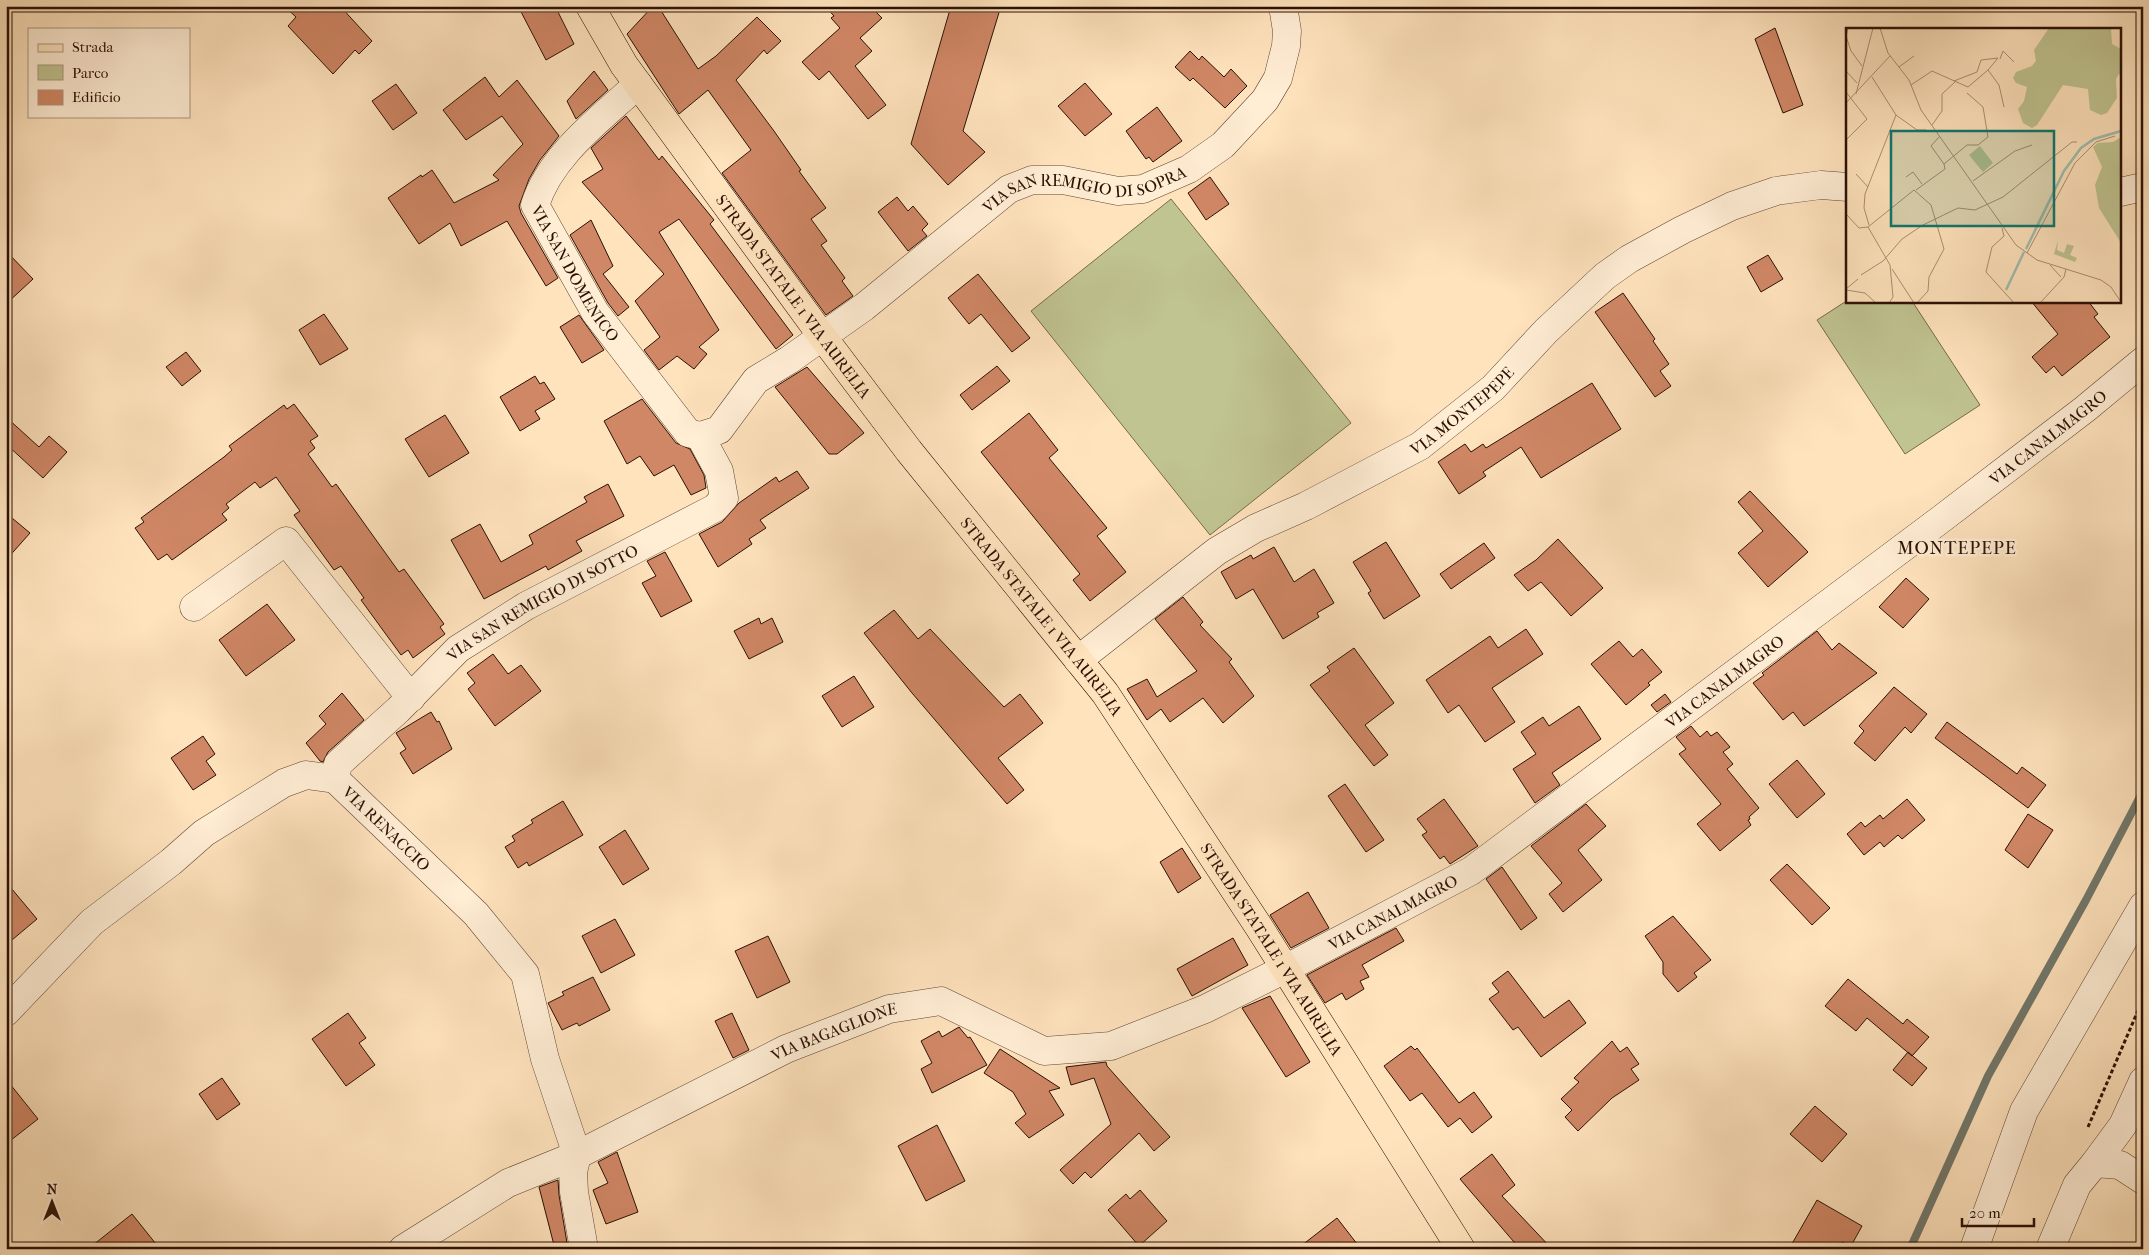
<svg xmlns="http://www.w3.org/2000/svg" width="2149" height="1255" viewBox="0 0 2149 1255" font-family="'IM FELL French Canon',serif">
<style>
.green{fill:#c0c491;stroke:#766a4a}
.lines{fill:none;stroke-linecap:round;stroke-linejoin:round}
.stream{stroke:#71786c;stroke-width:8}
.building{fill:#d08766;stroke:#2b1004}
.minor-casing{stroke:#604532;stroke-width:29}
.major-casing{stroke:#2b1004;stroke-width:29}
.path{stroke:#2b1004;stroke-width:3;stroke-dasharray:4 2.5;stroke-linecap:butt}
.minor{stroke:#ffedd4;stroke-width:28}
.major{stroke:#ffe3bd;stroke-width:28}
.labels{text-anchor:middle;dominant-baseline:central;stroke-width:5;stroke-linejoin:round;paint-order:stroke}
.street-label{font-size:16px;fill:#2b1004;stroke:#ffedd4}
.neighbourhood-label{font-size:18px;letter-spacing:1px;fill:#2b1004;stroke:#ffedd4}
.inset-river{fill:none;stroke:#a0beb1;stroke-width:2.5}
.inset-road{fill:none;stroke:#aa8f73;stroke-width:1}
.view{fill:#0f766e;fill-opacity:0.15;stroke:#0f766e;stroke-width:2.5}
.inset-edge{fill:none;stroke:#2b1004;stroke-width:2.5}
</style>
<rect width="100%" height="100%" fill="#ffe3bd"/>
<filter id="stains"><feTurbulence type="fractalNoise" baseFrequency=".004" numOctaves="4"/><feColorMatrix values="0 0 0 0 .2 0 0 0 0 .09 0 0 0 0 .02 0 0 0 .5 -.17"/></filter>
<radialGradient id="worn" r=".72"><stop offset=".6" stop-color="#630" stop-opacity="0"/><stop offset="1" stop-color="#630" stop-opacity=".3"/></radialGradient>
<path class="green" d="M1171 199 1351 423 1210 535 1031 311Z
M1848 300 1912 301 1980 405 1905 454 1817 320Z"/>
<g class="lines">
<path class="stream" d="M1910 1249 1988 1076 2086 900 2143 791"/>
</g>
<path class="building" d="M284 6H340L372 41 359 54 355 50 333 74 288 26 296 17Z
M518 6H555L574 44 546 60Z
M653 6H658L698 69 716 56 757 17 781 41 767 54 764 50 736 80 774 131 801 170 799 171 826 208 811 219 827 241 821 245 845 278 842 281 853 296 826 315 722 173 751 150 708 90 679 114 627 34Z
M825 6H870L882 18 860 38 872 51 855 66 886 105 868 119 829 71 819 80 802 62 840 28 831 18 834 16Z
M951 6H1001L963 131 985 152 948 185 911 144Z
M1775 28 1803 105 1783 113 1755 39Z
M1190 51 1199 60 1202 56 1224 77 1231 69 1247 86 1225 108 1193 78 1190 81 1175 67Z
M594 71 608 90 576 119 567 101Z
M485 77 499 97 517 80 559 136 540 160 529 179 519 206 521 213 558 278 546 286 507 221 461 246 450 223 419 244 388 198 421 175 422 177 432 170 454 203 499 180 493 175 523 144 502 116 466 140 443 110Z
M1085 83 1112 114 1085 136 1058 106Z
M396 84 417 113 393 130 372 101Z
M1157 107 1182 141 1153 162 1149 157 1146 159 1126 131Z
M626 116 659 160 662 156 714 220 710 224 793 335 776 349 679 219 659 232 719 330 699 347 707 354 694 369 677 356 659 370 644 350 660 337 635 301 664 274 582 182 603 169 591 148Z
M1210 177 1229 204 1206 220 1188 193Z
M897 197 908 211 913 206 928 224 922 230 927 236 908 251 878 212Z
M591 220 613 266 603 274 629 307 618 316 608 303 570 235Z
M6 251 33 279 6 304Z
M1768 255 1783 279 1761 292 1747 267Z
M978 274 1030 338 1012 352 981 314 969 324 948 298Z
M1623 293 1655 339 1653 341 1669 364 1660 371 1671 386 1655 397 1595 312Z
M2031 301H2088L2098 314 2094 317 2110 337 2062 376 2054 366 2046 373 2032 357 2058 334Z
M324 314 348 349 320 365 299 330Z
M579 315 604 350 582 363 560 327Z
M186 352 201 371 182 386 166 367Z
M997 366 1010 381 972 410 960 395Z
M807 367 864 433 837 454H829L775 387Z
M535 376 540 384 544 382 555 399 535 411 540 419 520 431 500 397Z
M1592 383 1621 429 1541 478 1521 447 1483 472 1486 476 1459 494 1438 462 1465 444 1471 452 1483 444 1486 448Z
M642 399 676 443 690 449 704 475 706 488 691 495 674 465 654 476 640 456 627 464 604 421Z
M294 404 318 436 310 441 315 448 308 454 332 487 336 484 399 572 404 569 444 624 440 627 445 634 413 658 408 650 401 655 361 600 364 598 341 566 334 570 294 515 300 511 276 477 260 488 255 482 226 504 229 508 222 514 227 520 172 560 167 554 158 560 135 528 144 522 141 518 224 457 232 450 229 446 284 405 287 409Z
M1029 413 1058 450 1049 458 1107 528 1097 536 1126 572 1090 601 1073 580 1080 574 981 452Z
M445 415 469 453 429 477 405 439Z
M6 417 39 447 49 436 67 452 43 478 6 444Z
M797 471 809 488 760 520 766 528 749 539 752 544 718 567 699 534 722 522 739 503 776 477 779 482Z
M608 484 624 516 576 541 582 551 548 570 546 566 484 599 451 540 480 524 501 562 533 544 529 535 587 502 584 497Z
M1750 491 1808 552 1768 587 1738 553 1763 531 1738 502Z
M6 513 30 533 6 560Z
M1558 539 1603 588 1571 616 1541 582 1528 591 1514 575 1536 560Z
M1386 542 1420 596 1384 619 1368 593 1371 591 1353 562Z
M1484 543 1495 558 1451 589 1440 574Z
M1274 547 1294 582 1314 569 1334 603 1317 613 1319 617 1283 639 1253 589 1236 599 1221 572 1251 555 1253 559Z
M665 552 692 601 661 617 642 583 656 576 647 561Z
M1906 578 1929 599 1903 628 1879 607Z
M1183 597 1203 622 1200 625 1232 659 1229 662 1254 696 1223 723 1203 698 1170 722 1161 709 1147 720 1127 689 1147 679 1157 697 1197 671 1155 619Z
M267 604 295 640 246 676 219 640Z
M894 610 918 639 930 629 1004 707 1020 694 1043 723 998 758 1024 790 1007 804 912 693 864 633Z
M759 618 761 624 772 618 783 642 749 659 734 631Z
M1526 629 1543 654 1492 688 1515 722 1485 742 1459 705 1448 713 1426 680 1490 636 1498 648Z
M1817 631 1832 650 1839 643 1877 673 1804 726 1793 712 1783 720 1753 683 1764 675 1762 673Z
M1619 641 1633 657 1642 649 1662 672 1648 683 1650 685 1626 705 1591 664Z
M1354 648 1394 703 1365 725 1388 755 1374 766 1310 685 1330 671 1327 667Z
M493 654 508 674 521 665 541 691 495 726 468 689 475 683 467 673Z
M854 676 874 707 842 727 822 696Z
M1894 687 1927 714 1911 733 1905 727 1875 761 1854 743 1864 731 1859 726Z
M342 693 364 720 328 752 323 762 320 761 306 743 326 724 319 716Z
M1665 694 1671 702 1657 712 1651 705Z
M1579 706 1601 739 1552 773 1560 785 1535 803 1513 769 1536 754 1521 732 1543 717 1549 726Z
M431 712 437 722 439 721 452 749 413 774 400 753 406 749 396 733Z
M1947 722 2017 774 2022 767 2046 785 2028 808 1935 738Z
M1691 726 1700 737 1707 731 1711 736 1717 732 1730 747 1723 752 1733 764 1727 769 1759 808 1749 817 1750 819 1748 820 1751 825 1720 851 1697 824 1721 804 1679 754 1686 749 1676 737Z
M203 736 215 754 206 761 216 775 193 790 171 758Z
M1797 760 1825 794 1797 818 1769 784Z
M1345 784 1384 840 1366 852 1328 796Z
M1444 799 1478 846 1450 864 1444 856 1440 859 1422 835 1427 832 1417 819Z
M1907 799 1925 820 1902 839 1898 835 1884 847 1880 842 1864 855 1847 834 1861 822 1865 827 1880 815 1883 819Z
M563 801 583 835 529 866 527 862 518 868 505 847 515 841 512 836 533 823 531 820Z
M1586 804 1606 826 1578 850 1602 880 1563 912 1549 894 1562 883 1531 846Z
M2028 814 2053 830 2028 868 2005 850Z
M625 830 649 869 623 885 599 847Z
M1182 848 1201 878 1178 893 1160 862Z
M1787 864 1830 908 1812 925 1770 880Z
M1502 867 1537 918 1521 930 1486 879Z
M6 882 37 919 6 945Z
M1308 892 1329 928 1291 948 1270 915Z
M1673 916 1711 960 1694 973 1697 977 1678 992 1663 974V962L1645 936Z
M615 919 635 955 601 973 582 936Z
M1396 928 1404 941 1362 965 1369 977 1360 981 1364 989 1346 1000 1342 993 1325 1003 1307 975Z
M768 936 790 982 757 998 735 951Z
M1233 938 1248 965 1192 996 1177 969Z
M1508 971 1544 1018 1569 1000 1586 1023 1541 1057 1518 1027 1513 1030 1489 999 1499 992 1492 983Z
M593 977 610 1010 579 1026 577 1023 562 1030 548 1003 564 995 562 992Z
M1848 979 1903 1024 1907 1019 1929 1037 1912 1056 1867 1018 1856 1031 1825 1006Z
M1270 996 1310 1062 1286 1077 1242 1008Z
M348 1013 366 1038 359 1043 375 1065 346 1086 312 1039Z
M732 1013 749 1050 733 1058 715 1021Z
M959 1027 968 1038 970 1037 987 1065 932 1093 921 1069 932 1063 921 1041 939 1031 942 1037Z
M1612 1041 1620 1052 1627 1047 1639 1064 1631 1069 1639 1080 1612 1098 1578 1131 1565 1117 1572 1110 1561 1099 1579 1082 1574 1078Z
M1411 1046 1415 1050 1417 1048 1459 1103 1474 1092 1492 1117 1472 1133 1460 1118 1448 1127 1422 1093 1410 1101 1384 1066Z
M1000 1049 1060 1088 1049 1091 1064 1115 1029 1138 1015 1123 1026 1114 1013 1092 984 1073Z
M1908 1052 1927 1068 1912 1086 1893 1070Z
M1106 1062 1107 1066 1170 1137 1154 1151 1139 1133 1091 1178 1085 1172 1073 1184 1060 1170 1111 1124 1094 1078 1071 1085 1066 1067Z
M222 1078 240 1104 217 1120 199 1094Z
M6 1079 38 1119 6 1144Z
M1815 1106 1847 1134 1822 1162 1790 1134Z
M937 1125 965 1181 926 1201 898 1146Z
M617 1152 638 1212 606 1224 593 1190 608 1183 598 1162Z
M1492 1154 1515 1185 1502 1196 1552 1249H1520L1460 1179Z
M558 1180 559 1195 568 1249H555L539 1187Z
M1140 1190 1167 1221 1139 1246 1108 1210 1126 1194 1130 1199Z
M1817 1200 1862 1226 1851 1246 1842 1242 1838 1249H1789Z
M132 1214 160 1249H88Z
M1337 1218 1361 1249H1297Z"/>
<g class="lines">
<g class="minor-casing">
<g id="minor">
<path id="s1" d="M638 84C601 119 551 154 535 205L595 312 688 433 700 436"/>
<path d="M2120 192 2143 187"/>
<path id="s2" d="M700 436 719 430 756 380 789 360 864 307 1009 189 1032 180H1063L1118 191 1143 189 1189 169 1223 145 1265 100 1278 78 1286 46 1287 31 1283 6"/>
<path d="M194 607 286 541 411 698"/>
<path id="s3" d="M1078 660 1217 551 1256 528 1306 506 1420 446 1493 388 1546 331 1605 276 1629 259 1682 230 1732 206 1776 191 1821 185 1848 187"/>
<path id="s4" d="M335 779 338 764 398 710 458 649 526 606 715 508 724 498 719 471 700 436"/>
<path id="s5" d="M6 1012 92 922 171 862 204 833 284 783 306 775 335 779 476 914 525 974 545 1059 577 1155 573 1172 574 1192 584 1249"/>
<path d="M2095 1163 2123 1125 2143 1081"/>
<path id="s6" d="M403 1249 508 1183 577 1155 786 1049 889 1009 941 1001 1044 1051 1111 1046 1205 1009 1285 969 1471 871 1940 520 2085 409 2143 361"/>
<path d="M1974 1249 2024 1111 2143 906"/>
<path d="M2050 1249 2077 1185 2095 1163 2120 1165 2143 1180"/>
</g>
</g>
<g class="major-casing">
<g id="major">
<path id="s7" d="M590 6 624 65 822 336 909 451 1105 693 1259 927 1461 1249"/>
</g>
</g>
<path class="path" d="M2088 1127 2143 999"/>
<use href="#minor" class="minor"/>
<use href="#major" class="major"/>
</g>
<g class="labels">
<g class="street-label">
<text stroke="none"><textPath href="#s2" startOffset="475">VIA SAN REMIGIO DI SOPRA</textPath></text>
<text stroke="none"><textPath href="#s1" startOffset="240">VIA SAN DOMENICO</textPath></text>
<text stroke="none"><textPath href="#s7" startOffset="355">STRADA STATALE 1 VIA AURELIA</textPath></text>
<text stroke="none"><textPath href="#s3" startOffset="460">VIA MONTEPEPE</textPath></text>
<text stroke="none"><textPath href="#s6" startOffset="1900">VIA CANALMAGRO</textPath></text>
<text stroke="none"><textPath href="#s4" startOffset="278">VIA SAN REMIGIO DI SOTTO</textPath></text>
<text stroke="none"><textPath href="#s7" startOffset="760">STRADA STATALE 1 VIA AURELIA</textPath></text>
<text stroke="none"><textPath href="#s6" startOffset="1495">VIA CANALMAGRO</textPath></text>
<text stroke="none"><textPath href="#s5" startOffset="486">VIA RENACCIO</textPath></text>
<text stroke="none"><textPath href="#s6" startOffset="1090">VIA CANALMAGRO</textPath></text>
<text stroke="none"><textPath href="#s7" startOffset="1165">STRADA STATALE 1 VIA AURELIA</textPath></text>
<text stroke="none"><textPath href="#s6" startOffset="484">VIA BAGAGLIONE</textPath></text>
</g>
<g class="neighbourhood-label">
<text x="1957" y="548">MONTEPEPE</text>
</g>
</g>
<g transform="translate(1846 28)">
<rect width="275" height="275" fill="#ffe3bd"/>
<path d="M203 0H265L266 16 275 21V47L273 46 270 51 271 70 261 85 255 87 244 82 242 61 217 57 191 97 186 100 177 95 172 81 178 73 181 59 170 55 167 50 170 44 186 38 190 33 188 22ZM275 109V215L253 180 249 157 256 139 247 119 252 115 267 114ZM134 118 147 135 137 144 123 127ZM212 212 211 222 218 225 221 216 228 218 224 227 231 230 229 234 208 226Z" fill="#c0c491"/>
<path class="inset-river" d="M180 221 218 143 235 120 248 111 275 103M160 262 178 224"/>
<path class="inset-road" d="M2 0 0 8 5 23 16 38M34 0 42 25 63 52 75 82 170 217 191 232 255 252 265 259 275 274M154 31 157 23 168 34M53 39 68 28M0 43 11 55M108 53 131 44 135 32 152 30 142 42 153 57 158 79M65 57 86 43 122 59 142 42M0 64 21 91 0 112M10 66 27 0M0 75 44 28M50 87 71 102H80M86 97 96 83V66L109 54M93 109 85 118 98 136M98 136 121 117H132L142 109 137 79 121 65M10 146 22 159M60 149 67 144 76 156M127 153 169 123 186 117M70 162 99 141 98 136M0 186 13 200 22 199M23 197 18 180 19 166 50 87 26 49M22 199 68 162 85 177 98 221 83 249 82 263 71 275M22 199 44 237 47 269 43 275M181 225 229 135 250 114 269 108M204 237 215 249M46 241 68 275M140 244 146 219 158 208 156 200M140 244 168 275M15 247 37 233 56 211 77 197 112 180 129 182 157 169 226 114H231M0 261 12 251M0 262 19 265 30 275M194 275 218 249 220 241"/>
<path class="view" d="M45 103H208V198H45Z"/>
<rect width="275" height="275" class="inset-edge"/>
</g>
<rect width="2149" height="1255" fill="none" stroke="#ffe3bd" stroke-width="25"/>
<rect x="8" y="8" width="2134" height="1240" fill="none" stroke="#2b1004" stroke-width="2.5"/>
<rect x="12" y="12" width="2124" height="1230" fill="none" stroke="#2b1004"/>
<rect x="28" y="28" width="162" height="90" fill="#ffedd4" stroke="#aa9581"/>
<rect x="38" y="44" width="25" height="8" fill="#ffe3bd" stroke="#aa9581"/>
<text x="72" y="52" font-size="15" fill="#2b1004">Strada</text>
<rect x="38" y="65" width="25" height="15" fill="#c0c491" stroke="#aa9581"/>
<text x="72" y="78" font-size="15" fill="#2b1004">Parco</text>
<rect x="38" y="90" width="25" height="15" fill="#d08766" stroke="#aa9581"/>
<text x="72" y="102" font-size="15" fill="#2b1004">Edificio</text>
<g transform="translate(52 1202)" stroke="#ffedd4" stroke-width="4" paint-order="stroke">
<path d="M0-4L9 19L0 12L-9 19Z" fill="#2b1004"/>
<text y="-8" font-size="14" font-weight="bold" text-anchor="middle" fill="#2b1004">N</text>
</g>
<path d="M1962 1218v8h72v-8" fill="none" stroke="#2b1004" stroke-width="2.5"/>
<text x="1969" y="1218" font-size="15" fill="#2b1004" stroke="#ffedd4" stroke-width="4" paint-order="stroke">20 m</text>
<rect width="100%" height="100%" filter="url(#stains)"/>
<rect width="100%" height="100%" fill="url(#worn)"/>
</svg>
